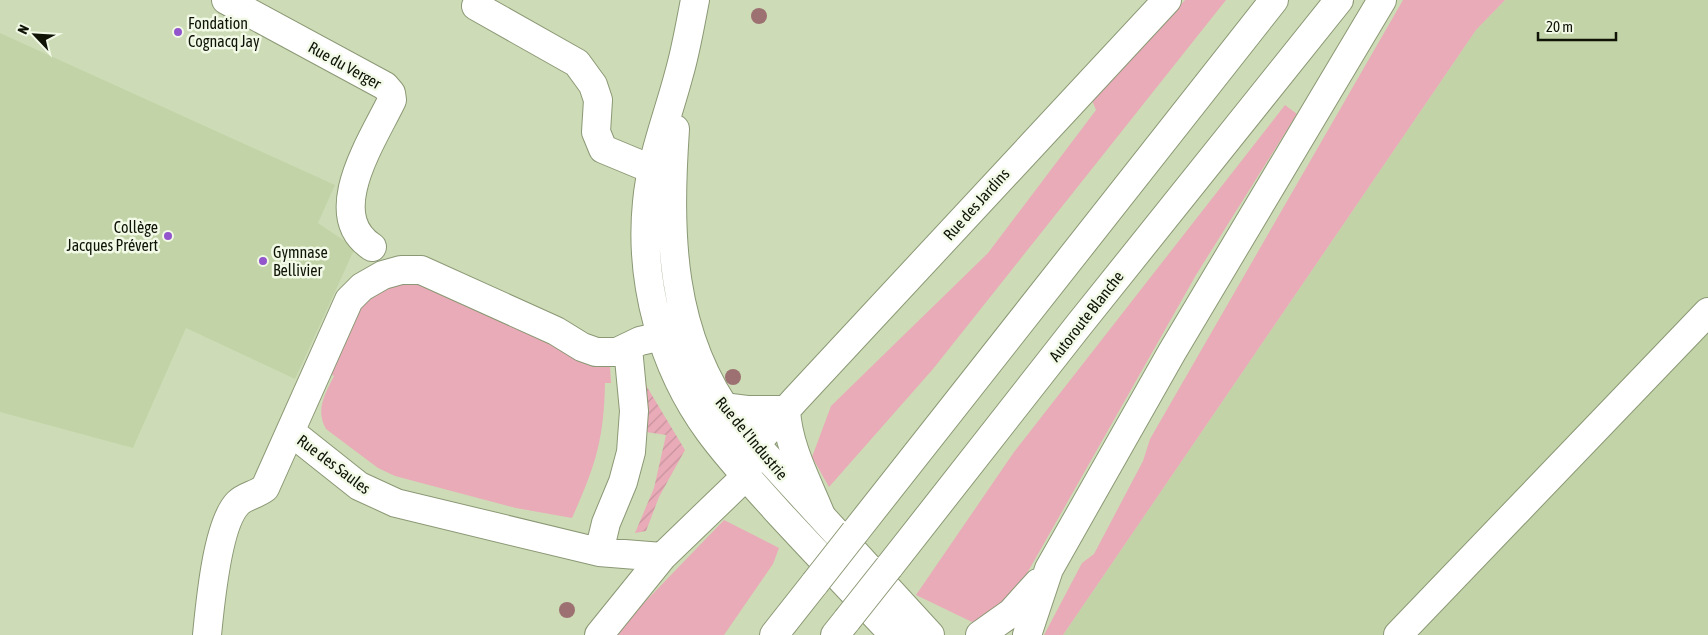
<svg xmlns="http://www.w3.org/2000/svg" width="1708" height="635" viewBox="0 0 1708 635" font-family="'Asap Condensed',sans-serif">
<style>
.built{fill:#c2d4a7}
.grass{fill:#e9abb8}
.garden{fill:url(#garden-furrows)}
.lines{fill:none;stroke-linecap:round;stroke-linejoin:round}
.minor-casing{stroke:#8b9875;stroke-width:30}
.major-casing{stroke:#8b9875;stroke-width:30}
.highway-casing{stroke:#8b9875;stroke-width:30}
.minor{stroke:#fff;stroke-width:28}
.major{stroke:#fff;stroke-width:28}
.highway{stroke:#fff;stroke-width:28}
.highway-bridge-casing{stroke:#8b9875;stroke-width:30;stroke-linecap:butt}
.highway-bridge{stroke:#fff;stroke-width:28}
.tree{fill:#9d7172}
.poi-dot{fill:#9255cc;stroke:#f2fae7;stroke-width:2}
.labels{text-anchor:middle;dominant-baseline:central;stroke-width:5;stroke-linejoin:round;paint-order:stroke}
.poi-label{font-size:16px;fill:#0f1407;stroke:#f2fae7;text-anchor:start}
.street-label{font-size:16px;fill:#0f1407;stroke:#f2fae7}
</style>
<defs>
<pattern id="garden-furrows" width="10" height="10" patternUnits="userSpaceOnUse" patternTransform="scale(1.25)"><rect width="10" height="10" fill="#e9abb8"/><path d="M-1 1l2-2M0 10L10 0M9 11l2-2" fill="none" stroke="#c7929d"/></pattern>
</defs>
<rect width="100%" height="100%" fill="#cddcb6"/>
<path class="built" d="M1505 0H1708V635H1063L1476 30Z
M0 33 335 185 318 223 355 248 295 379 186 328 133 448 0 412Z"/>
<path class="grass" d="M1185 0H1226L933 369 829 487 812 457 831 406 988 253 1096 110 1091 98Z
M1403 0H1505L1476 30 1063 635H1044L1082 563 1094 554 1143 461 1150 439Z
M1285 105 1297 114 1196 275 1021 584 989 614 972 622 916 595 1014 452Z
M419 282C455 297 493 311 528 329 554 343 578 368 610 366L611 383H605C604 440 595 467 572 518L516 508 395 476 378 468 326 429C315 410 325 394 334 376L326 372 358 306 388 283Z
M724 520 779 548 773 564 724 635H613Z"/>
<path class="garden" d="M644 382 685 450 659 497 646 531 635 533 654 488 666 435 646 432Z"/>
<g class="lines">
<g class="minor-casing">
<path id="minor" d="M226 0 385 86 391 93 392 100C373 140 322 214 372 247
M476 6 577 63 593 85 598 100 596 132 603 149 644 166 672 171
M723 407 747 410H786C788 446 806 479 820 513
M291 432 359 486 396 503 599 552 662 557
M737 465 795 400 1167 0
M599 552 606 523 623 482 631 452 634 411 628 348
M207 635C210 605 217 524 238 503 245 496 256 495 265 488L349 300 362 287 383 275 401 270H421L556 331 582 347 596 352H617L640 341 662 336 683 343
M599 635 662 557 746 476 753 453
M1398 635 1708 312"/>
</g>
<g class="major-casing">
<path id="major" d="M695 0C690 25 686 50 679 74 668 116 651 158 647 202 639 281 662 367 709 431 730 460 756 487 780 514 818 555 856 595 894 635
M675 129C668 233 669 334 734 421L930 635"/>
</g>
<g class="highway-casing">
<path id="highway" d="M855 532 1274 0
M889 567 1078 326 1339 0
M892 632 914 635
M774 635 815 583
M835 635 847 620
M980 635 1011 613 1038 583
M1027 635 1049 569 1172 352 1382 0"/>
</g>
<use href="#minor" class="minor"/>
<use href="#major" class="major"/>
<use href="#highway" class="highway"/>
<g class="highway-bridge-casing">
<path id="highway-bridge" d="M815 583 855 532
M847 620 889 567"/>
</g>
<use href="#highway-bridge" class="highway-bridge"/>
</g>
<g class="tree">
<circle cx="759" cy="16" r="8"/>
<circle cx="733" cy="377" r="8"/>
<circle cx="567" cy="610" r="8"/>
</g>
<g class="poi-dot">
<circle cx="178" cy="32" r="5"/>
<circle cx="168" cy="236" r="5"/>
<circle cx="263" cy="261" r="5"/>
</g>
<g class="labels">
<g class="poi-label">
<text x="188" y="23">Fondation<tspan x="188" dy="18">Cognacq Jay</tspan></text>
<text x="158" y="227" text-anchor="end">Collège<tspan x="158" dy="18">Jacques Prévert</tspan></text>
<text x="273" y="252">Gymnase<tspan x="273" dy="18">Bellivier</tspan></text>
</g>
<g class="street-label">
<text transform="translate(345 65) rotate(29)">Rue du Verger</text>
<text transform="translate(976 204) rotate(-48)">Rue des Jardins</text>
<text transform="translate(1086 316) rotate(-52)">Autoroute Blanche</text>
<text transform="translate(752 438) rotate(50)">Rue de l'Industrie</text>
<text transform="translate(334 464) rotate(37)">Rue des Saules</text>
</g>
</g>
<g transform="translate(35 35) rotate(295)" stroke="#f2fae7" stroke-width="4" paint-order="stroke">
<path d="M0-4L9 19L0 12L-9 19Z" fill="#0f1407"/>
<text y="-8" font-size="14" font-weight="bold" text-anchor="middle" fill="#0f1407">N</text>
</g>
<path d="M1538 32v8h78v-8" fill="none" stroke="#0f1407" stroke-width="2.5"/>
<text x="1546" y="32" font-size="15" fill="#0f1407" stroke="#f2fae7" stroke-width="4" paint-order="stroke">20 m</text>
</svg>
